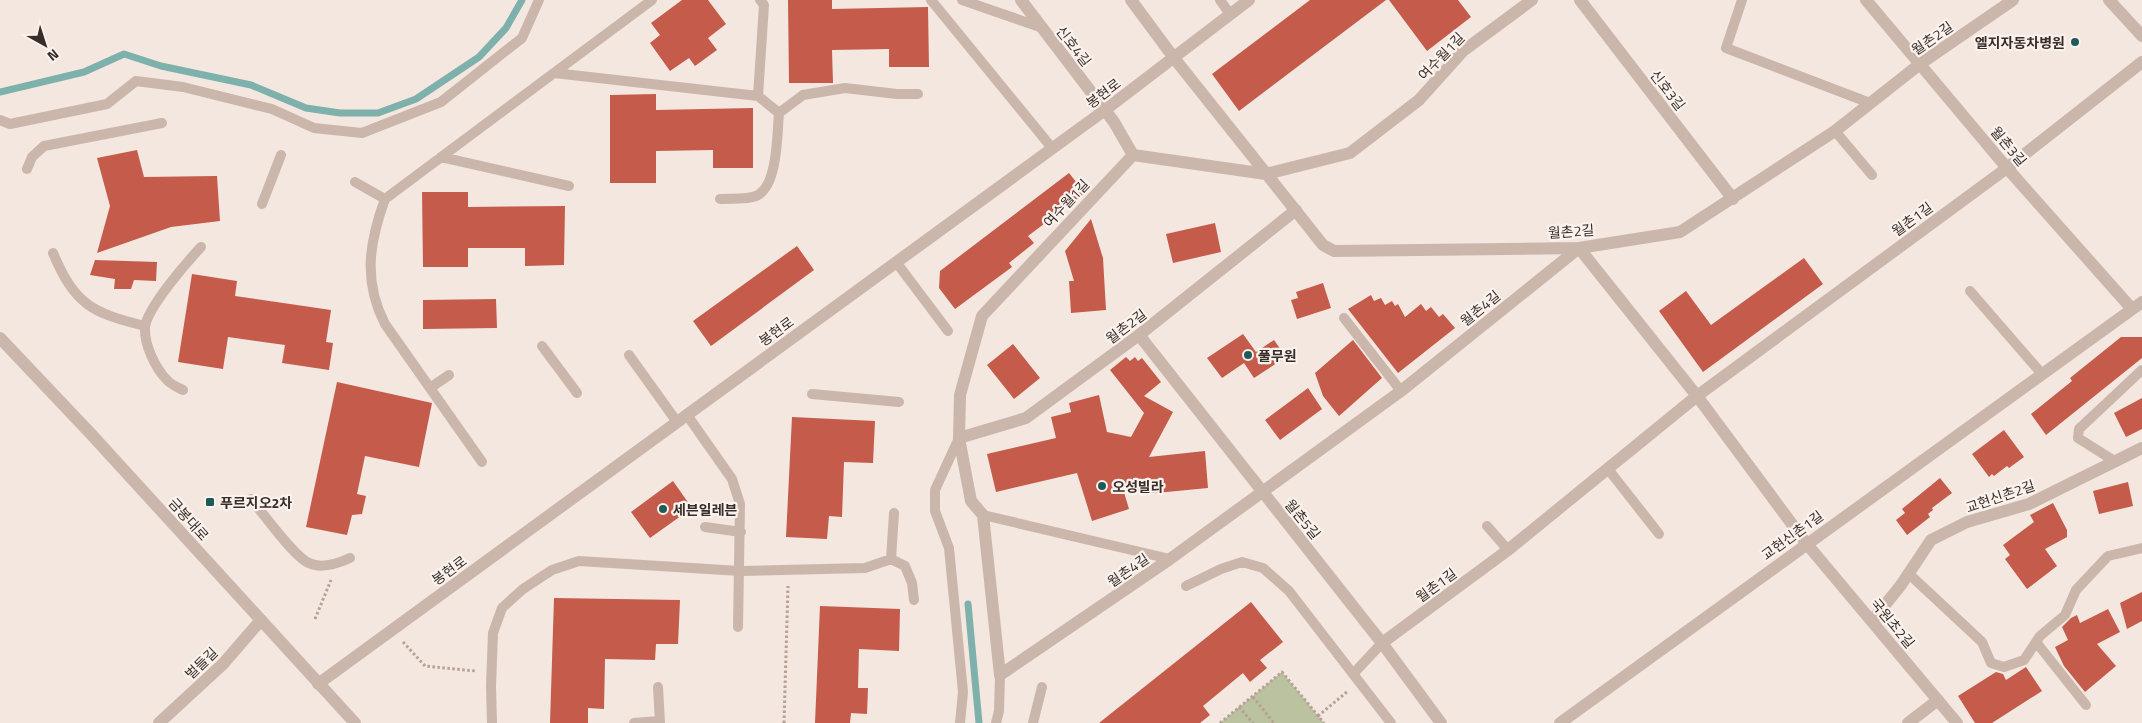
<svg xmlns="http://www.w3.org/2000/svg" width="2142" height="723" viewBox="0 0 2142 723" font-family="'Titillium Web','Noto Sans KR',sans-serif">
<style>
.green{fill:#bac29f}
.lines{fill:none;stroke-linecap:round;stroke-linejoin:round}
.stream{stroke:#7eb0ac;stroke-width:7}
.building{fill:#c55b4b}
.path{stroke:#b7a095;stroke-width:3;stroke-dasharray:2.5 2.5;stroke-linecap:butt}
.service{stroke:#cbb6ab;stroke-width:10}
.minor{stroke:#cbb6ab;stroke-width:12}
.tertiary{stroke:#cbb6ab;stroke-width:12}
.poi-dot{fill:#1f5a58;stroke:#faf2ec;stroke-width:2}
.labels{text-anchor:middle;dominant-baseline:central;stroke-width:4.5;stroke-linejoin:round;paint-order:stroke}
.street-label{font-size:14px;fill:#392d2a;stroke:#faf2ec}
.poi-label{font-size:14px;font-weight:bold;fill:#392d2a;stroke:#faf2ec;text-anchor:start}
</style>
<rect width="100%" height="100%" fill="#f3e7df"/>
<path class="green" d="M1282 672 1324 723H1220Z"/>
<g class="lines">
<path class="stream" d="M0 92 84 72 124 54 161 66 251 85 306 108 340 113H378L416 99 479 57 506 28 522 0
M968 604 979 723"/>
</g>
<path class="building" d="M682 0H708L726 24 708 38 717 50 695 66 689 58 670 71 650 43 660 35 651 23Z
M788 0H832V9L928 7 929 67H889V49L832 50 833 83H789Z
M1310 0H1386L1239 111 1212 74Z
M1389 0H1458L1471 17 1427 51Z
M656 94V110L753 108V168H713V150L656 151V183H610V95Z
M137 150 144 177 217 176 220 221 171 227 97 253 110 206 97 158Z
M1069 173 1085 193 1028 236 1034 243 1009 263 1012 267 955 309 939 288 940 271Z
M422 192H468V207L565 206 564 265 525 266V248H468V267H423Z
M1091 219 1103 258 1106 310 1071 313 1069 281H1074L1065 251Z
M1215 223 1221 252 1173 263 1166 234Z
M797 246 814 270 711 346 693 321Z
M1804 258 1823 284 1703 372 1659 311 1686 291 1711 325Z
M95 260 157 262 156 281 134 280 131 289H114L115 279 90 275Z
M192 274 237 281 235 296 331 310 326 342 333 343 329 370 282 363 285 345 228 337 223 369 178 362Z
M1323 283 1331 308 1297 319 1291 300 1298 298 1296 292Z
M1371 295 1374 301 1381 298 1385 305 1392 301 1395 306 1398 304 1405 317 1421 304 1426 311 1431 307 1439 317 1443 314 1455 328 1398 373 1348 309Z
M496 299 497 328 423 329V300Z
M1243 334 1256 352 1274 340 1286 357 1254 378 1244 363 1222 378 1207 358Z
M2121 337H2142V358L2046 435 2031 414 2072 381 2070 378Z
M1353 340 1382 378 1339 416 1323 396 1315 373Z
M1013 344 1040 378 1014 399 987 365Z
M1126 357 1130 361 1135 357 1138 361 1142 358 1161 382 1144 396 1173 412 1149 457 1205 451 1208 488 1156 493 1123 489 1129 509 1092 521 1077 473 996 492 987 454 1056 438 1051 417 1071 412 1069 403 1099 395 1107 432 1131 437 1144 413 1110 370Z
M337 382 432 403 419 467 365 456 357 494 366 496 362 514 352 515 347 535 306 527Z
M1308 388 1322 409 1280 440 1265 420Z
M2142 398V429L2126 437 2114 413Z
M792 417 875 421 873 463 844 462 842 517 829 516 827 539 786 537Z
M2004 430 2024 457 2009 468 2007 466 1994 476 1992 474 1989 477 1972 454Z
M1940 478 1952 493 1932 508 1933 510 1928 514 1930 517 1907 535 1896 520 1905 513 1902 509Z
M673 481 692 508 650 538 631 512Z
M2128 482 2133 506 2099 514 2093 491Z
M2053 503 2067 530V537L2045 549 2057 566 2027 589 2005 559 2010 555 2003 545 2034 522 2030 515Z
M2142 592V621L2127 629 2120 603Z
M554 598 680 600 678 644H656L655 660 605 659 604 709 588 708V723H550Z
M1251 602 1283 642 1260 660 1267 668 1250 682 1243 673 1203 706 1210 715 1200 723H1099Z
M820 606 900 609 899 651 859 649 858 688H868L867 714 851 713 850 723H815Z
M2108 609 2120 632 2097 644 2116 666 2085 692 2064 666 2055 647 2068 640 2062 627 2071 618 2077 615 2080 623Z
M2026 667 2042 691 1992 723H1975L1958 696 1996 672 2003 674 2006 680Z"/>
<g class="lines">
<path class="path" d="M315 619 331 580
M403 642 425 666 476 671
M1253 697 1274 723
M1239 707 1253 723
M1318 716 1348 691
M784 723 788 586
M1220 723 1282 672 1324 723"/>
<path class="service" d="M931 0 1052 148
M962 0 1040 27
M1220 0 1230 14
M1742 0 1726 48 1870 103
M554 73 758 96 764 5 760 0
M758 96 779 113
M0 120 10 124 107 104 136 81 183 87 272 109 314 128 362 133 441 102 522 38 539 0
M1835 131 1872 175
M441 157 569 186
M27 169 32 157 44 146 162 123
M355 182 385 199
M720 199C730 198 746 200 756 196 778 187 777 134 779 113L803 95 845 88 897 94H918
M262 204 281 155
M53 253C75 305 92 313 145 326
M896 262 948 331
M1970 291 2042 374
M1344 318 1401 391
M542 346 577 393
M629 355 677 422
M430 388 449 375
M183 390C178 387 171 385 167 380 155 368 144 344 145 327 147 308 187 262 201 247
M812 394 899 402
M687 415 732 479 740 504 738 627
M959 438 935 490V511L949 548 963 692 960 723
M482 462 385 324C363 281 369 243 385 199L652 0
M2116 462 2078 438 2079 429 2142 370
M1608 469 1659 534
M251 499C263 513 294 557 309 563 321 569 339 563 350 558
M983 515 1170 559
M1487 526 1508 550
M705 527 741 532
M891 559 894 513
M1908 573 1982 642 1991 663 2004 667 2024 660 2040 636 2065 615 2076 590 2108 556 2142 548
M1186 586 1221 569 1242 562 1263 568 1289 591 1391 723
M2036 642 2086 705
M1353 674 1382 643
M658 687 660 723
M492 723 491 686 493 633 502 608 523 589 552 570 579 561 740 571 865 568 891 559 905 566 912 583 914 600
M634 723 659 721
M996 723 999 711 1000 675
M1033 723 1042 687"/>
<path class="minor" d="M1021 0 1114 122 1133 155
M1131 0 1174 58 1323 245 1334 251 1579 248 1680 232 1835 131 1920 64 2013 0
M1532 0 1463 51 1419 100 1350 153 1266 174 1133 155 982 316 960 395 959 438 971 501 983 515 1000 675 1170 559 1401 391 1579 248 1697 396 1806 543 1957 723
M1580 0 1733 199
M1866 0 2007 168 2132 309
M1139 335 1382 643 1441 723
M959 438 1026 418 1139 335 1296 210
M1872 621 1901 585 1931 540 1967 522 2029 504 2142 448
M1382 643 1508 550 1697 396 2007 168 2142 62
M159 723 223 664 261 620
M1560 723 2142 302
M1908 723 1938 700"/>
<path class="tertiary" d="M2109 0 2142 36
M0 338 91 434 355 723
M318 684 1105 110 1249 0"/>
</g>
<g class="poi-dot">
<circle cx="2075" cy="42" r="5"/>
<circle cx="1248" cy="355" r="5"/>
<circle cx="1102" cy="486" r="5"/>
<rect x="205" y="497" width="10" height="10" rx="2.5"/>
<circle cx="663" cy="509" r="5"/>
</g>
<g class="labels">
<g class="street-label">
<text transform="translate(1932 38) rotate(-35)">월촌2길</text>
<text transform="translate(1074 46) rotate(52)">신호4길</text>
<text transform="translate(1441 56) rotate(-46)">여수월1길</text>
<text transform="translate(1668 90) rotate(52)">신호3길</text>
<text transform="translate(1103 93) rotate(-37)">봉현로</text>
<text transform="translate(2009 146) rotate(50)">월촌3길</text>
<text transform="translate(1066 203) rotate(-47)">여수월1길</text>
<text transform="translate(1912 219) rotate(-36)">월촌1길</text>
<text transform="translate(1571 231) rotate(-4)">월촌2길</text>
<text transform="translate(1480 308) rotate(-39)">월촌4길</text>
<text transform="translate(1126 326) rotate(-37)">월촌2길</text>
<text transform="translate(776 331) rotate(-36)">봉현로</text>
<text transform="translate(2000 496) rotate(-19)">교현신촌2길</text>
<text transform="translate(189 519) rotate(48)">금봉대로</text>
<text transform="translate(1303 519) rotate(51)">월촌5길</text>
<text transform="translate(1792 535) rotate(-36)">교현신촌1길</text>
<text transform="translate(449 570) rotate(-36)">봉현로</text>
<text transform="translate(1128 570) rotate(-35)">월촌4길</text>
<text transform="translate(1436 585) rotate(-36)">월촌1길</text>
<text transform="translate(1893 623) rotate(50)">국원초2길</text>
<text transform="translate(201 663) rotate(-44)">벌들길</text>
</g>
<g class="poi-label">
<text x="2065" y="42" text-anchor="end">엘지자동차병원</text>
<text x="1258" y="355">풀무원</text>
<text x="1112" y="486">오성빌라</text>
<text x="220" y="502">푸르지오2차</text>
<text x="673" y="509">세븐일레븐</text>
</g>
</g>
<g transform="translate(45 45) rotate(141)" stroke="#faf2ec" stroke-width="4" paint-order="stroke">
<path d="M0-4L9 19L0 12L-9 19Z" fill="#392d2a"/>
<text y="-8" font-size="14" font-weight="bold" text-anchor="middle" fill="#392d2a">N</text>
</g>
</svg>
